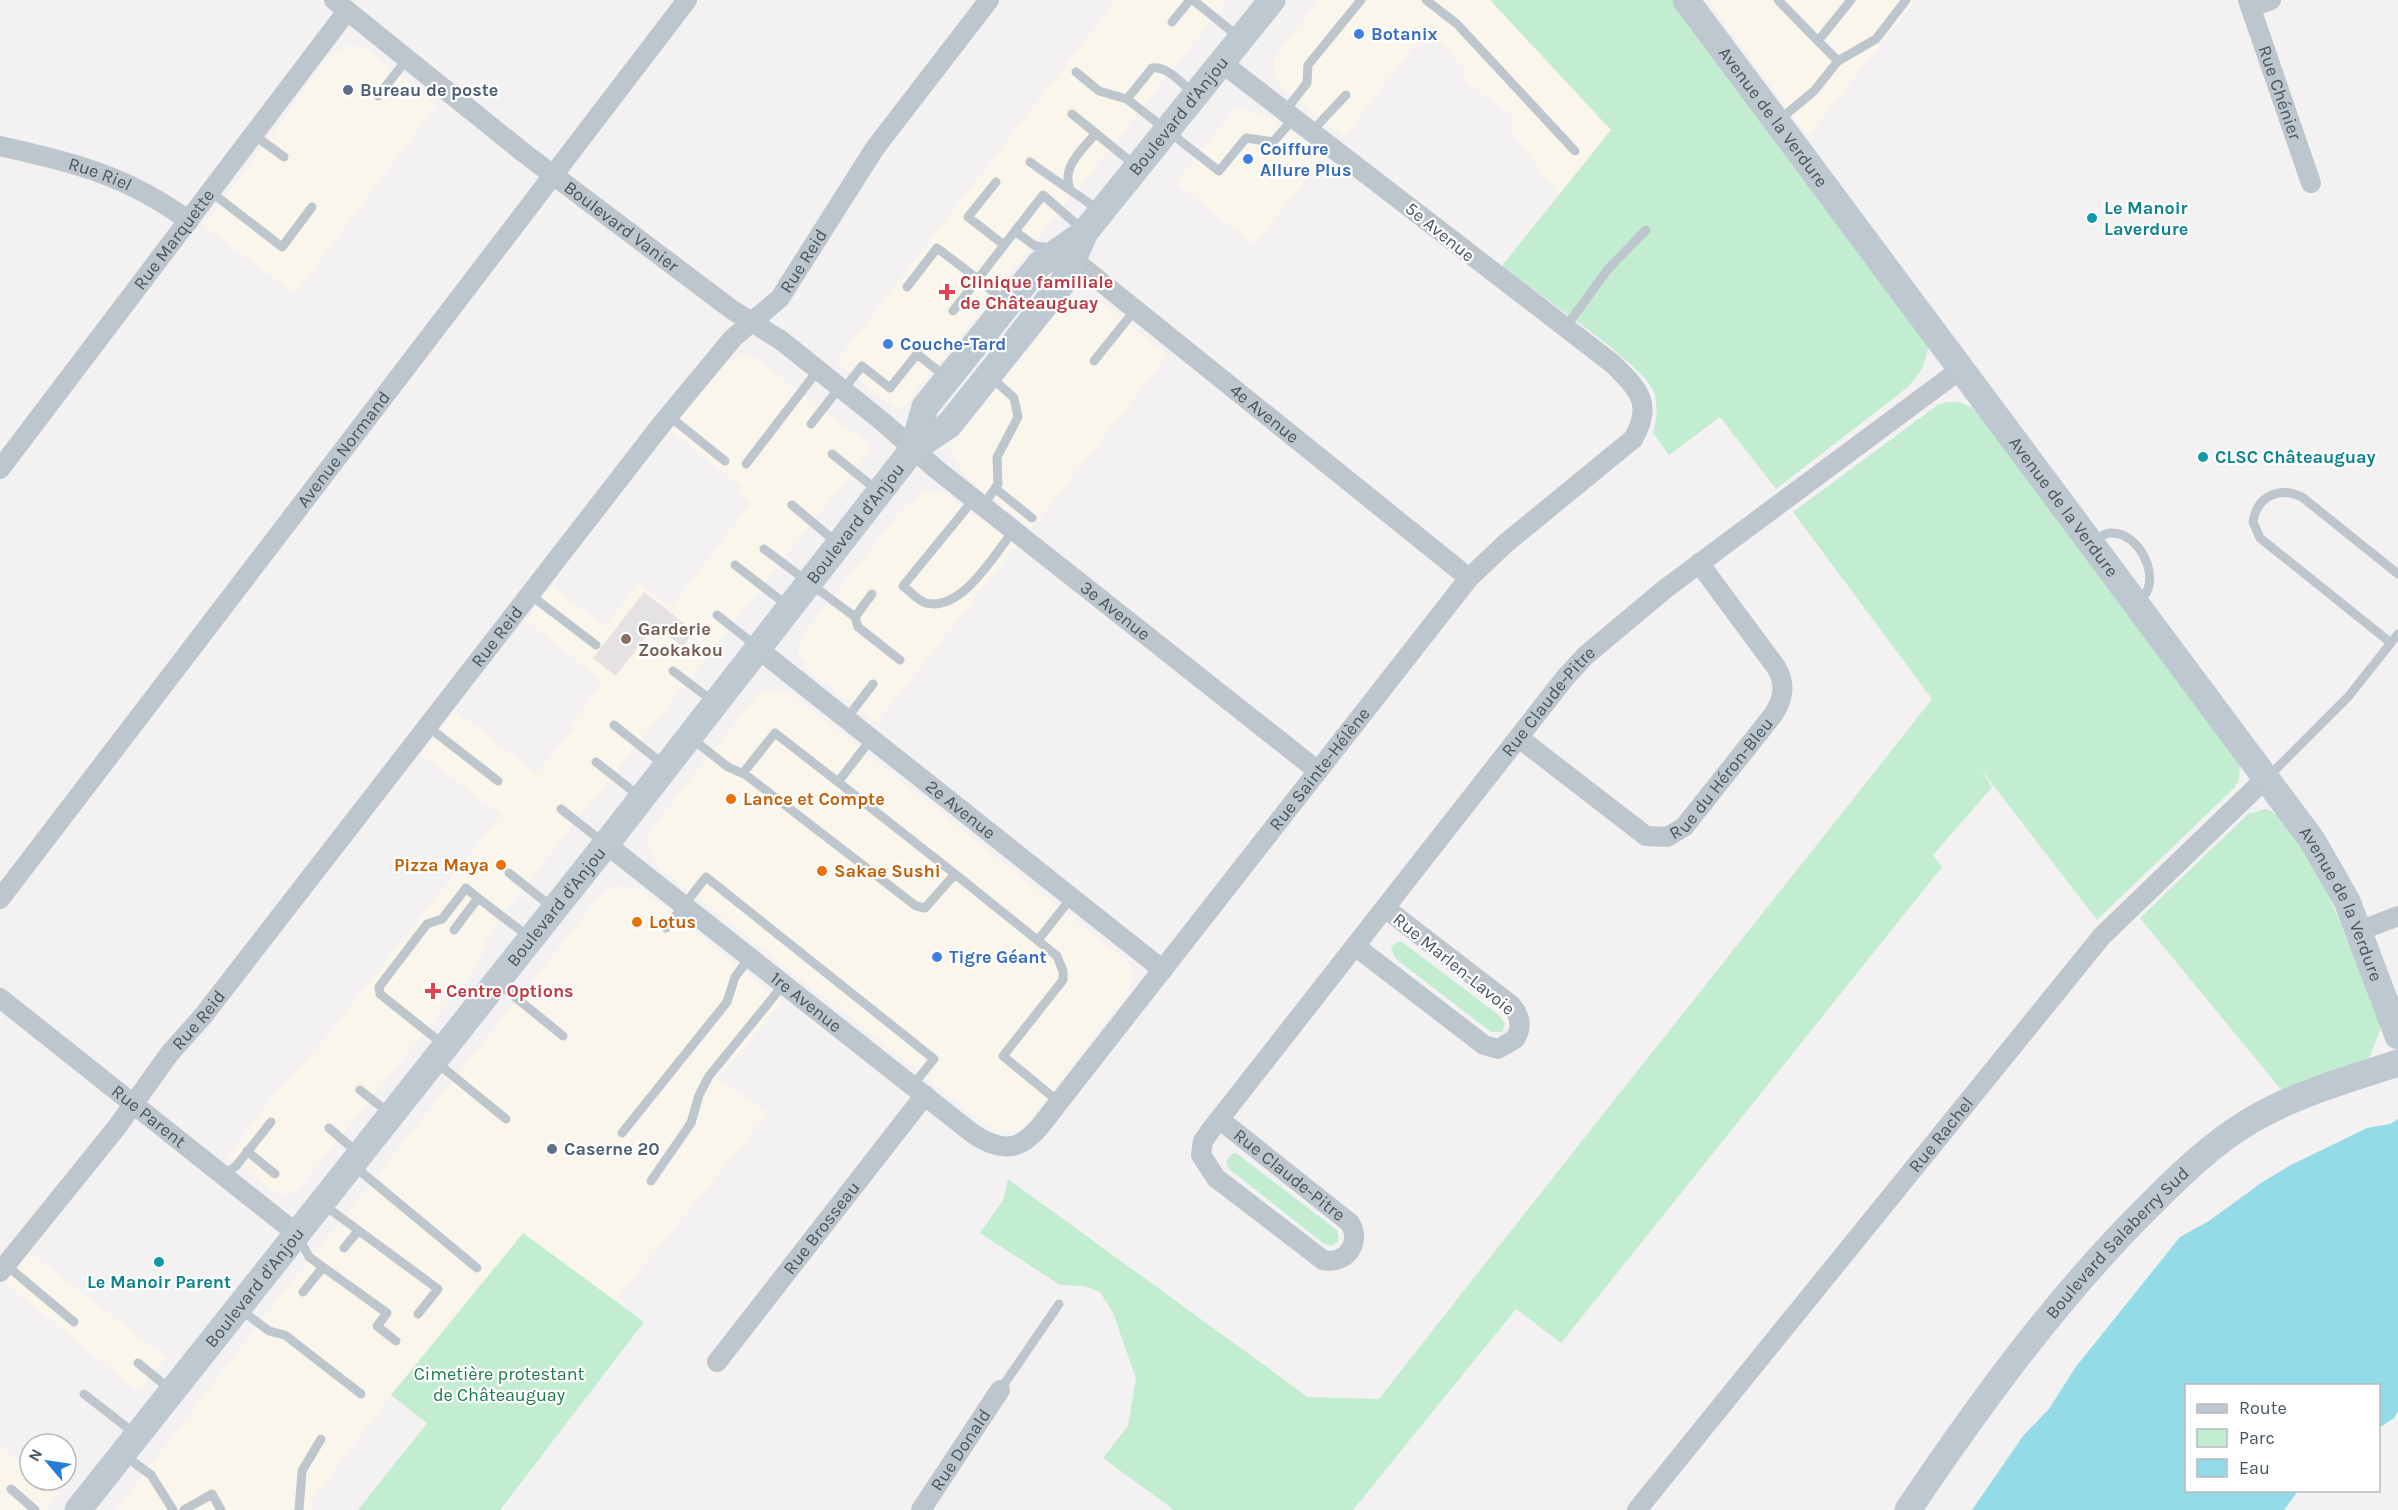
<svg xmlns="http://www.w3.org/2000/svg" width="2398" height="1510" viewBox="0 0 2398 1510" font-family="Karla,sans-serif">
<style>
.commercial{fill:#fbf6ec}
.education{fill:#e4e2e2}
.green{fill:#c2edd0}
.water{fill:#92dbe7}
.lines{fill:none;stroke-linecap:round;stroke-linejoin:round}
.lane{stroke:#bdc6cc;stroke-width:9}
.street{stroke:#bdc6cc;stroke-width:20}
.secondary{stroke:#bec8d1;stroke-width:27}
.shop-dot{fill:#3f7fe0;stroke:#fff;stroke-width:2}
.service-dot{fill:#5c6f8a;stroke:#fff;stroke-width:2}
.culture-dot{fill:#0f9aa8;stroke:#fff;stroke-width:2}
.health-dot{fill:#e0444e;stroke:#fff;stroke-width:2}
.education-dot{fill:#8d6e63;stroke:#fff;stroke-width:2}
.food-dot{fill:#e8710a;stroke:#fff;stroke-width:2}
.labels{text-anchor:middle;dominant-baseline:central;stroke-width:4.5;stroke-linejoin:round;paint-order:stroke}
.shop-label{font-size:18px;font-weight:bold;fill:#366cbe;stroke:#fff;text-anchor:start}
.service-label{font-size:18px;font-weight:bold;fill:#4e5e75;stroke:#fff;text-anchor:start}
.street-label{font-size:18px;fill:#49555d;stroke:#fff}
.culture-label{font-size:18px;font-weight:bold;fill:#0d838f;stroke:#fff;text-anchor:start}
.health-label{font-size:18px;font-weight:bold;fill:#be3a42;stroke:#fff;text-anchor:start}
.education-label{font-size:18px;font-weight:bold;fill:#785e54;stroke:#fff;text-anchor:start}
.food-label{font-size:18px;font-weight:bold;fill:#c56008;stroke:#fff;text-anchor:start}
.park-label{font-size:18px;fill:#1d7b47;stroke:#fff}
</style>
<rect width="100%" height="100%" fill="#f3f1f1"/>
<path class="commercial" d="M1116 0H1228L902 409 897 410 836 362Z
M1319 0H1490L1611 130 1559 195 1508 128 1516 119 1462 79 1466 71 1428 28 1344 137 1284 91 1285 89 1273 75 1275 56Z
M1707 0H1916L1808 136Z
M353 45 367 50 437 104 295 294 204 226 332 52 335 53 345 46Z
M1239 108 1259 115 1264 113 1326 154 1254 245 1176 183 1232 112Z
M1079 295 1094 302 1097 298 1168 355 1031 529 959 470 962 466 950 453 952 445 1065 302Z
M749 353 868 444 867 454 495 924 486 940 479 964 299 1189 287 1195 274 1192 228 1156 270 1100 321 1043 501 815 421 754 455 710 535 773 540 769 574 727 571 724 603 682 526 620 551 586 605 627 639 582 669 606 673 605 751 503 739 493 743 488 671 431 727 358 732 361 742 354Z
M924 490 938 494 941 491 1017 545 876 723 804 667 806 664 798 654 799 644 802 636 907 503 912 506 921 495 918 492Z
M771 689 784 693 787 690 1130 964 1133 973 1129 992 1032 1117 1019 1130 999 1132 991 1129 652 862 656 858 648 847 647 839 652 828 758 694Z
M619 886 635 890 638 886 782 1002 718 1079 768 1113 615 1301 523 1233 391 1395 312 1500 311 1510H116L271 1308 595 902 610 888Z
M30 1252 166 1358 139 1392 5 1283Z
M0 1445 30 1470V1480H42L59 1493 46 1510H0Z"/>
<path class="education" d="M644 592 694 631 683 647 655 625 616 676 593 658Z"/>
<path class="green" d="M1490 0H1672L1929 347 1922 369 1908 387 1776 489 1720 417 1669 455 1653 433C1657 420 1658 405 1654 392 1643 363 1532 290 1501 267L1611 130Z
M1947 402H1960L1978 411 2240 765 2239 780 2234 788 2097 920 1980 768 1992 787 1933 855 1942 867 1561 1343 1516 1309 1353 1510H1174L1103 1458 1128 1426 1136 1378 1113 1313 1100 1292 1084 1286 1060 1285 980 1233 1003 1200 1008 1179 1308 1397 1379 1399C1562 1164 1748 933 1932 699L1793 512 1939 404Z
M2266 809C2309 822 2365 985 2381 1028L2368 1061 2283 1092 2140 918 2248 814Z
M1401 941 1500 1016 1505 1024 1502 1032H1491L1396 959 1391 949 1393 945Z
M1236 1153 1338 1231V1241L1331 1246 1323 1243 1229 1169 1226 1162 1232 1154Z
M523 1233 644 1322 500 1510H358L427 1423 391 1395Z"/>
<path class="water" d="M2398 1119V1411L2394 1418 2379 1428 2378 1386H2186V1490L2298 1491 2284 1510H1972L2023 1436 2049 1409 2075 1368 2180 1237 2209 1221 2261 1183 2291 1165 2367 1128 2390 1124Z"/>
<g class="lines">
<path class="lane" d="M1193 0 1240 38
M1426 0 1457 24 1575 151
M1778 0 1818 41 1851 0
M1172 22 1190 0
M1838 61 1876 39 1906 0
M1076 72 1099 91 1127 99
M1193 93C1182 84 1168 66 1152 68L1127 99 1219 171 1246 138 1273 142 1294 118
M378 96 407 59
M1285 111 1307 83 1308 65 1361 0
M1072 114 1136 166
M1779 120 1814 91 1838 61 1818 41
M1312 131 1346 95
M254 135 284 157
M1030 162C1053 179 1076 193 1098 210
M996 182 968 217 1004 245
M1069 186C1063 165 1083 149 1096 133
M211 192 282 247 312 207
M1051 248 1035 246 1015 231 1043 195 1083 230
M907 287 937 248 978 279 953 311
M1005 302 978 279 1015 231
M1565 328 1608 269 1646 230
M1094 361 1135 310
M843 390 862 366 890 388 917 354 946 377
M669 416 725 461
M811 424 840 387
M832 454 877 490
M746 464 818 370
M996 489 1032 518
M974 499 903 586C910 591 917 600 926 603 962 612 994 555 1014 530
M792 505 836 542
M983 506 998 484 997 457 1018 417 1014 398 991 377
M2093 542C2099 538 2104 533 2110 533 2141 531 2164 583 2139 601
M764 549 855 617 858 627 900 660
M735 565 788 606
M529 594 596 645
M717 615 756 646
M855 617 872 594
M2391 643 2260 538 2253 522C2257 496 2279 486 2302 497L2398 574
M673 671 714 702
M847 718 873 684
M614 725 663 764
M427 726 498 781
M691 738 728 767 746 775 916 906 925 908 955 874 1057 956 1063 971V980L1003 1056 1059 1102
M596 762 639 796
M743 773 775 733 838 782 872 738
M2268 777 2348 697 2398 634
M838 782 955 874
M561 809 604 843
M509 873 552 907
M666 928 706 877 934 1059 913 1085
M454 930 478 898 529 937
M1038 940 1072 897
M498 983 563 1036
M444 1045 380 994 379 987 427 924 442 919 466 888 478 898
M436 1062 506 1119
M360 1090 389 1113
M329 1128 358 1153
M622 1133 727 1002 735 977 750 957
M247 1151 275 1174
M354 1166 477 1268
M224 1175 236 1166 271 1122
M651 1181 691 1123 699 1095 709 1076 784 984
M324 1205 438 1289 418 1314
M298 1236 309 1257 387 1313 377 1326 396 1341
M344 1248 358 1231
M6 1265 74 1322
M303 1292 323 1267
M241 1310 269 1331 285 1335 361 1394
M138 1363 171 1390
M1000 1390 1059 1304
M84 1394 134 1433
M125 1456 151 1475 173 1510
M11 1489 35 1510
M184 1510 212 1494 221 1510
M299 1510 302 1471 321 1439"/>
<g class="street">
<path id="s1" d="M334 0 524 153 731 309 782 341 883 422 936 469 1318 771"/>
<path id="s2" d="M2248 0 2311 183"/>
<path d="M2251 7 2271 0"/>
<path id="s3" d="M0 146C74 163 127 175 189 221"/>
<path id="s4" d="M1065 253 1469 578"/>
<path id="s5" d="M0 469 347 11"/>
<path id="s6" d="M757 648 1163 970"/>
<path id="s7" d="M1519 738 1646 836 1667 837 1684 827 1773 715C1784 698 1786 684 1776 667L1699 563"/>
<path id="s8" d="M606 844 972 1133C1017 1164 1032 1137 1059 1102L1469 578 1506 543 1633 439C1654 404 1638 389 1613 364L1222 63"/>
<path id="s9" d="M0 899 687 0"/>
<path d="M2359 931 2398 916"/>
<path d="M1355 946 1484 1045 1498 1049 1515 1039C1523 1027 1520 1015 1511 1005L1385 908"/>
<path id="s10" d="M0 998 297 1234"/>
<path id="s11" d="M1219 1119 1350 1223C1362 1243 1346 1265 1323 1260L1216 1178 1201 1155 1203 1141 1210 1131 1565 678 1585 656 1665 589 1961 369"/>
<path id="s12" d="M0 1272 117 1127 170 1053 203 1016 661 425 733 338 780 298 875 148 989 0"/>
<path id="s13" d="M717 1362 925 1095"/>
<path id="s14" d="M921 1510 1000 1390"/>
<path id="s15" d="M1637 1510 2102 936 2266 778"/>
</g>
<g class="secondary">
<path id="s16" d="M1686 0 2312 840 2347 901 2398 1036"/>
<path d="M913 449 925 407 1040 264 1084 233"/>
<path id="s17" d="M78 1510 606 844 913 449 949 425 1063 282 1085 232 1272 0"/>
<path id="s18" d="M1908 1510C1980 1403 2058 1296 2150 1205 2181 1174 2213 1143 2250 1121 2295 1094 2349 1079 2398 1063"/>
</g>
</g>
<g class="shop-dot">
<circle cx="1359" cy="34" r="6"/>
<circle cx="1248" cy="159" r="6"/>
<circle cx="888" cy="344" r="6"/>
<circle cx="937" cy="957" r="6"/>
</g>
<g class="service-dot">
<circle cx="348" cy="90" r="6"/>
<circle cx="552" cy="1149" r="6"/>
</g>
<g class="culture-dot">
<circle cx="2092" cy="218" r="6"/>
<circle cx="2203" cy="457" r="6"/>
<circle cx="159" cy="1262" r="6"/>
</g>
<g class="health-dot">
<path d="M944 283h6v6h6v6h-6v6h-6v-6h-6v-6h6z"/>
<path d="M430 982h6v6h6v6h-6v6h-6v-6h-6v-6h6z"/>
</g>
<circle class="education-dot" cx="626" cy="639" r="6"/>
<g class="food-dot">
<circle cx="731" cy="799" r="6"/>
<circle cx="501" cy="865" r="6"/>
<circle cx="822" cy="871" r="6"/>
<circle cx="637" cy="922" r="6"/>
</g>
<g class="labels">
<g class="shop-label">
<text x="1371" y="34">Botanix</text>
<text x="1260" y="149">Coiffure<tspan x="1260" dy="21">Allure Plus</tspan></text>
<text x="900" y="344">Couche-Tard</text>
<text x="949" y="957">Tigre Géant</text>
</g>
<g class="service-label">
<text x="360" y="90">Bureau de poste</text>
<text x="564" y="1149">Caserne 20</text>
</g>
<g class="street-label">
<text stroke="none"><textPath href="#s2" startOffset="98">Rue Chénier</textPath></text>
<text stroke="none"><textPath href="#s17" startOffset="1780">Boulevard d'Anjou</textPath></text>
<text stroke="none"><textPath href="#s16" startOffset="146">Avenue de la Verdure</textPath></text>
<text stroke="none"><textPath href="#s3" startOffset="104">Rue Riel</textPath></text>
<text stroke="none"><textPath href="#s1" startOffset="366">Boulevard Vanier</textPath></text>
<text transform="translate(1440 232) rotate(39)">5e Avenue</text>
<text stroke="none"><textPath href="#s5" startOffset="288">Rue Marquette</textPath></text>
<text stroke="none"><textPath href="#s12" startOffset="1293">Rue Reid</textPath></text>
<text stroke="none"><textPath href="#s4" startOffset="256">4e Avenue</textPath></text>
<text stroke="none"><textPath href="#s9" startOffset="566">Avenue Normand</textPath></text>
<text stroke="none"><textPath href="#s16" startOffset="632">Avenue de la Verdure</textPath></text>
<text stroke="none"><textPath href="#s17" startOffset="1256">Boulevard d'Anjou</textPath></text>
<text stroke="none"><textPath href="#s1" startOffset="992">3e Avenue</textPath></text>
<text stroke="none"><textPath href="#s12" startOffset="807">Rue Reid</textPath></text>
<text stroke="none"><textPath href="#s11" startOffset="962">Rue Claude-Pitre</textPath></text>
<text stroke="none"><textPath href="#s8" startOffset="998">Rue Sainte-Hélène</textPath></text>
<text stroke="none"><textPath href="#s7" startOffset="262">Rue du Héron-Bleu</textPath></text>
<text stroke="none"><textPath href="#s6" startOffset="260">2e Avenue</textPath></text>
<text stroke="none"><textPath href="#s16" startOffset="1118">Avenue de la Verdure</textPath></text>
<text stroke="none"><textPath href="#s17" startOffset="770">Boulevard d'Anjou</textPath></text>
<text transform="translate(1454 964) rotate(39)">Rue Marlen-Lavoie</text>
<text stroke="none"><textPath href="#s8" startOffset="255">1re Avenue</textPath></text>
<text stroke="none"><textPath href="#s12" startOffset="321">Rue Reid</textPath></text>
<text stroke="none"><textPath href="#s10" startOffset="190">Rue Parent</textPath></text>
<text stroke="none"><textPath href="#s15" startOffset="483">Rue Rachel</textPath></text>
<text stroke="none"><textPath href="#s11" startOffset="90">Rue Claude-Pitre</textPath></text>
<text stroke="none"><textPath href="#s13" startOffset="170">Rue Brosseau</textPath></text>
<text stroke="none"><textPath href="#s18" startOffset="340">Boulevard Salaberry Sud</textPath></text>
<text stroke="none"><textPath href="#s17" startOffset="284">Boulevard d'Anjou</textPath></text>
<text stroke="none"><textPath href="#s14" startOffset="72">Rue Donald</textPath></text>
</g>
<g class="culture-label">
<text x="2104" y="208">Le Manoir<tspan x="2104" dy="21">Laverdure</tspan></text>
<text x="2215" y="457">CLSC Châteauguay</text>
<text x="159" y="1282" text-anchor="middle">Le Manoir Parent</text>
</g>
<g class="health-label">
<text x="960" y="282">Clinique familiale<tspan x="960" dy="21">de Châteauguay</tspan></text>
<text x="446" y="991">Centre Options</text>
</g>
<g class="education-label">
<text x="638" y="629">Garderie<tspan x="638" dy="21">Zookakou</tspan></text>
</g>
<g class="food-label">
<text x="743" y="799">Lance et Compte</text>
<text x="489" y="865" text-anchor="end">Pizza Maya</text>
<text x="834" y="871">Sakae Sushi</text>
<text x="649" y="922">Lotus</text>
</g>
<g class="park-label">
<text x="499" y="1374">Cimetière protestant<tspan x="499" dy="21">de Châteauguay</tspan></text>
</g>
</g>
<rect x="2185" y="1384" width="195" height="108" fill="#ffffff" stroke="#b6bbbe" stroke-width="1.5"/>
<rect x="2197" y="1404" width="30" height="9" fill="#bec8d1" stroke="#b6bbbe" stroke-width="1.5"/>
<text x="2239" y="1414" font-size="18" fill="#49555d">Route</text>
<rect x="2197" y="1429" width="30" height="18" fill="#c2edd0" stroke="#b6bbbe" stroke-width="1.5"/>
<text x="2239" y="1444" font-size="18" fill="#49555d">Parc</text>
<rect x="2197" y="1459" width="30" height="18" fill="#92dbe7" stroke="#b6bbbe" stroke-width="1.5"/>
<text x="2239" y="1474" font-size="18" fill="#49555d">Eau</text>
<g transform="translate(48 1462) rotate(299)"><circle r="28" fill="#ffffff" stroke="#b6bbbe" stroke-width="1.5"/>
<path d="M0-4.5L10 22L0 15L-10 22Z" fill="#247ed9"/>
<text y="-9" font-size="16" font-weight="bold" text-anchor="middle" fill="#49555d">N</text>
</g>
</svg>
